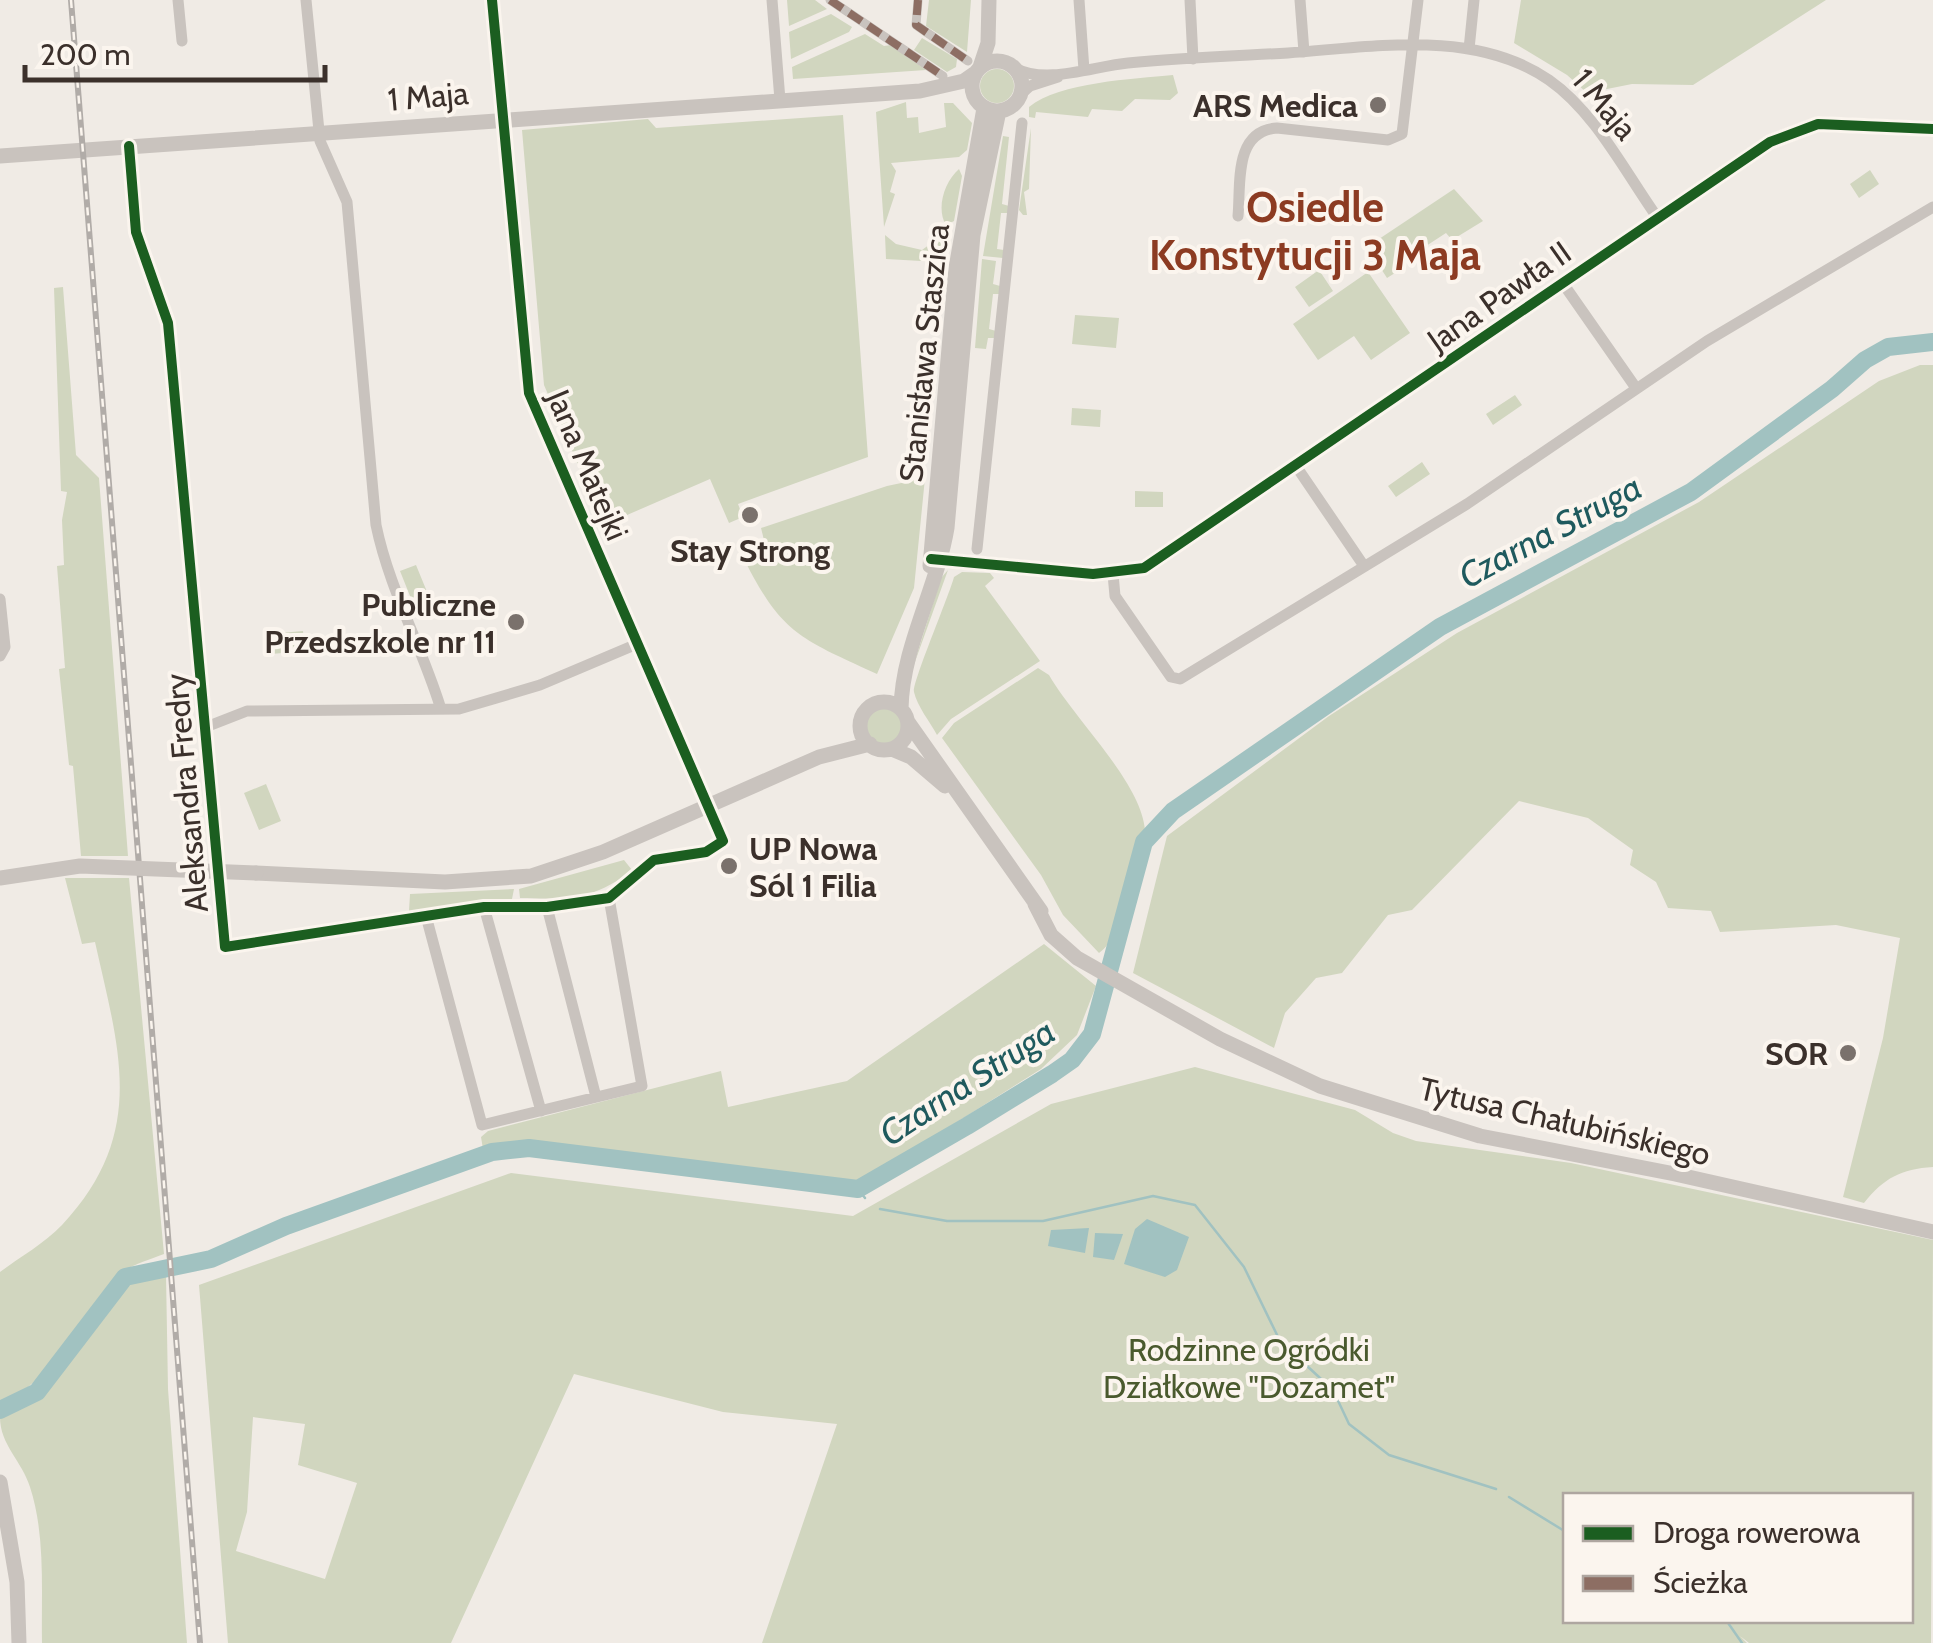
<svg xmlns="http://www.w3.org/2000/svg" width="1933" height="1643" viewBox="0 0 1933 1643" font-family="Cabin,sans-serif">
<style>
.green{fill:#d1d6bf;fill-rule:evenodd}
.water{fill:#a1c2c1}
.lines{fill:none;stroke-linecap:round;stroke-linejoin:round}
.stream{stroke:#a1c2c1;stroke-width:2.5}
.river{stroke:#a1c2c1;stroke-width:18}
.pedestrian{stroke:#c9c3be;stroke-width:9}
.minor{stroke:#c9c3be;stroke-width:11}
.tertiary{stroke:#c9c3be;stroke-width:15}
.rail-casing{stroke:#b1aca8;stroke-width:6}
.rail{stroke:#fbf5ee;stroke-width:2.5;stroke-dasharray:8;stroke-linecap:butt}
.tertiary-bridge{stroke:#c9c3be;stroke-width:15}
.quiet{stroke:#8d6e63;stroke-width:8;stroke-dasharray:15 8;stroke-linecap:butt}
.cycleway-casing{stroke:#fbf5ee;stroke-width:16}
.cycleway{stroke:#1b5e20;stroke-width:10}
.poi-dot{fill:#7a716c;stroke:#fbf5ee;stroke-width:4}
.labels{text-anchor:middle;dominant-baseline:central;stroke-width:8;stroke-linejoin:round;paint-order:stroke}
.street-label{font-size:32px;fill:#3b302b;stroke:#fbf5ee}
.poi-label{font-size:32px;font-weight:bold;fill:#3b302b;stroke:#fbf5ee;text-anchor:end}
.park-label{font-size:32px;fill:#4a5a2e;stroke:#fbf5ee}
.water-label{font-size:35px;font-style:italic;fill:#1f5a5e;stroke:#fbf5ee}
.district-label{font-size:42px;font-weight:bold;fill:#8c3b22;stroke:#fbf5ee}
</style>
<rect width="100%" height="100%" fill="#f0ebe5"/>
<path class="green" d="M787 0H815L827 9 789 26Z
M929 0H971L967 52 926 26Z
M1521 0H1826L1693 85 1632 84 1587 93 1567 75 1514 43Z
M831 14 852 27 849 32 791 59 789 32Z
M865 34 884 46 891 45 926 70 793 79 792 67Z
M922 38 957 59 956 67 947 72 914 50Z
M980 86a17 17 0 1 1 34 0a17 17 0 1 1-34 0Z
M1173 75 1178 93 1170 100 1135 99 1122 111 1092 109 1088 117 1036 112 1035 118 1029 117V107C1060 82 1133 79 1173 75Z
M906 102 907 118 918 117 919 133 946 127 944 103H953L972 123 967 150 959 157 891 163 896 171 890 192 895 194 884 227 876 112Z
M843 115 868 457 738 504 743 517 729 523 710 479 604 525 544 385 522 130 648 119 656 128Z
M1031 128 1029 189 1024 192 1027 215H1023L1019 210Z
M1003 136 1009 137 1002 204 1009 206 1008 213H1001L997 249 1004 250 1003 258 983 256Z
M959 169 962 176 954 221 946 225C936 209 944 182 959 169Z
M1870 170 1879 184 1859 198 1850 184Z
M1454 189 1483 221 1452 240 1446 233 1403 261 1406 266 1387 278 1367 247Z
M885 235 896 244 922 250 941 236 946 238 945 275 937 282 931 276 939 262 886 259Z
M982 259 996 261 993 284 1000 286V294H993L989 329 996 331 995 338H988L986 349 975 348Z
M1319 270 1333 291 1309 307 1295 287Z
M1368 272 1410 333 1371 360 1354 336 1318 360 1293 324Z
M63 287 76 455 99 478 128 856H81L73 766 69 765 59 669 65 668 57 566 64 565 62 520 67 492 61 491 54 288Z
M1075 315 1119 318 1116 348 1072 344Z
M1920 365H1933V1167C1901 1169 1884 1178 1864 1203L1843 1197 1883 1038 1900 938 1836 925 1720 932 1711 911 1668 908 1656 882 1630 865 1633 850 1588 818 1519 801 1412 910 1388 915 1342 973 1316 978 1285 1013 1274 1048 1133 973 1167 836 1329 716 1457 633 1699 502 1879 381Z
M1515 395 1522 405 1493 425 1486 414Z
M1072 408 1101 410 1100 427 1071 425Z
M1422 462 1430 474 1396 497 1388 486Z
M925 478 914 588 877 674C799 638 781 634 742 555L765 544 761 528 887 486Z
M1135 491 1163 492V507H1135Z
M416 565 432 604 416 611 400 571Z
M948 570 912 670 941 578Z
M962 572 990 573 994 578 985 586 1040 661 951 719 937 735C930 722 917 706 914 692 912 683 949 596 954 577Z
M303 631 305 651 271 654 269 634Z
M1038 668 1049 675C1075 720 1141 782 1145 830 1130 860 1125 937 1099 953L1063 915 1041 875 942 738 954 723Z
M866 726a18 18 0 1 1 36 0a18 18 0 1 1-36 0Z
M266 784 281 821 259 830 244 793Z
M624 860 632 870C593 901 568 899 520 898L519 889Z
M65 878H129L164 1254C149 1260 126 1266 115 1278 84 1309 45 1394 0 1401V1272C20 1257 45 1243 62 1225 148 1133 119 1050 95 942L82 944Z
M514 889 512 899 409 911 410 894Z
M1044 944 1096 986 1077 1035 1041 1069 859 1184 529 1143 483 1149 481 1137 488 1131 721 1071 728 1107 847 1081Z
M1195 1067 1355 1110 1393 1133 1416 1141 1571 1163 1933 1240 1931 1643H1749L1740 1636 1747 1643H762L837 1424 723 1412 574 1374 451 1643H228L199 1285 511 1173 853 1216 1051 1104ZM253 1417 305 1424 298 1465 357 1483 325 1579 236 1551 247 1512ZM1566 1496H1910V1620H1566Z
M166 1275 168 1389 187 1643H42C41 1593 46 1536 30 1487 22 1461 0 1445 0 1417 78 1390 81 1307 135 1282 144 1278 157 1277 166 1275Z"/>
<path class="water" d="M1147 1219 1189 1237 1177 1270 1165 1277 1124 1264 1135 1229Z
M1089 1228 1085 1253 1048 1246 1051 1230Z
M1095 1233 1123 1234 1114 1260 1093 1257Z"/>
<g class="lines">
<path class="stream" d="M858 1189 865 1198
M880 1209 947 1221H1043L1153 1196 1195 1205 1244 1267 1280 1341 1333 1390 1349 1424 1389 1455 1496 1489
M1509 1497 1566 1532
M1726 1620 1742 1643"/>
<path class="river" d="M0 1410 37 1392 125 1277 211 1259 286 1226 492 1152 529 1148 858 1189 967 1126 1052 1074 1072 1060 1092 1034 1144 842 1173 811 1440 627 1691 492 1832 389 1865 360 1888 347 1933 342"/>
<path class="pedestrian" d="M830 0 943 76
M918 0 916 25 968 61"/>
<path class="minor" d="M178 0 182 41
M306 0 320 141 347 202 376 525C389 588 421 645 440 706
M772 0 780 100
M1079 0 1084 70
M1190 0 1193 59
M1300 0 1304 52
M1469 49 1474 0
M1015 68C1046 85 1094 66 1128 63 1181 58 1234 56 1288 53 1372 47 1474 28 1549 80 1595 112 1625 172 1657 217
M1020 95 1030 86 1058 77
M129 146 136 232 168 323 225 947 484 907H547L609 898 654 860 706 852 723 841 529 393 492 0
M1238 216C1241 185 1233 131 1277 128L1388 140 1402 134 1418 0
M1562 282 1636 388
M1296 466 1364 566
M977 549 1022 123
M1113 574 1115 596 1171 677 1180 679 1467 504 1707 341 1933 207
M0 599 5 647 0 656
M206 727 247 711 459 709 540 685 637 644
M484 907 541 1111
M547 907 596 1097
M426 916 482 1125 642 1086 609 898"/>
<path class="tertiary" d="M972 86a25 25 0 1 1 50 0a25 25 0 1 1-50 0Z
M980 67 988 43 989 0
M0 156 920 91 964 81 974 74
M931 559 1093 574 1144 568 1770 142 1818 124 1933 129
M930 566 956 268 984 108
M860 726a24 24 0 1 1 48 0a24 24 0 1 1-48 0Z
M901 709C902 647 937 588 947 528L973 235 999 111
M908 722 1041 911
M892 749 911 757 945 786
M256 873 445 882 531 876 603 852 819 757 870 744
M1035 904 1051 935 1077 958 1220 1039 1320 1086 1480 1136 1675 1174 1933 1232
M0 1482 17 1582 19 1643"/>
<g class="rail-casing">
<path id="rail" d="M71 0 200 1643"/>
</g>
<use href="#rail" class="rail"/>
<path class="tertiary-bridge" d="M0 878 80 866 256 873"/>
<path class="quiet" d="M830 0 943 76
M918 0 916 25 968 61"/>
<g class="cycleway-casing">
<path id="cycleway" d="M129 146 136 232 168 323 225 947 484 907H547L609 898 654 860 706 852 723 841 529 393 492 0
M931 559 1093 574 1144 568 1770 142 1818 124 1933 129"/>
</g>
<use href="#cycleway" class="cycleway"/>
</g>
<g class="poi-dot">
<circle cx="1378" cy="105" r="10"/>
<circle cx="750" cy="515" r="10"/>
<circle cx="516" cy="622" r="10"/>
<circle cx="729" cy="866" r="10"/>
<circle cx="1848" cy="1053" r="10"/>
</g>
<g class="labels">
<g class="street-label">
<text transform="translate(428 96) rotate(-5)">1 Maja</text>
<text transform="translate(1605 104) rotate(50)">1 Maja</text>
<text transform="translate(1499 296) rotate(-35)">Jana Pawła II</text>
<text transform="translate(924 353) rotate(-84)">Stanisława Staszica</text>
<text transform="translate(588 465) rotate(67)">Jana Matejki</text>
<text transform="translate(186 793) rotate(-95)">Aleksandra Fredry</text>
<text transform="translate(1565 1121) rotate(13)">Tytusa Chałubińskiego</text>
</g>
<g class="poi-label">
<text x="1358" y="105">ARS Medica</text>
<text x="750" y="550" text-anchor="middle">Stay Strong</text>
<text x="496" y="604">Publiczne<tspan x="496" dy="37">Przedszkole nr 11</tspan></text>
<text x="749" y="848" text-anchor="start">UP Nowa<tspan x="749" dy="37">Sól 1 Filia</tspan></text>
<text x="1828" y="1053">SOR</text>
</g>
<g class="park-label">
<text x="1249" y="1349">Rodzinne Ogródki<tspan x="1249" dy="37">Działkowe "Dozamet"</tspan></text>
</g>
<g class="water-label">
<text transform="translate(1550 531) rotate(-28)">Czarna Struga</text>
<text transform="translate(967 1082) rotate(-33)">Czarna Struga</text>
</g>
<g class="district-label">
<text x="1315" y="207">Osiedle<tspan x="1315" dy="48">Konstytucji 3 Maja</tspan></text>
</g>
</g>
<rect x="1563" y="1493" width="350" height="130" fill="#fbf5ee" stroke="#aea6a0" stroke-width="2.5"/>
<rect x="1583" y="1526" width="50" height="15" fill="#1b5e20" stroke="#aea6a0" stroke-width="2.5"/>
<text x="1653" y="1543" font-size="30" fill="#3b302b">Droga rowerowa</text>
<rect x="1583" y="1576" width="50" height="15" fill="#8d6e63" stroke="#aea6a0" stroke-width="2.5"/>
<text x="1653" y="1593" font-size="30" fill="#3b302b">Ścieżka</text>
<path d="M25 65v15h300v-15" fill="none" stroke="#3b302b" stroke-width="5"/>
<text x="40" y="65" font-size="30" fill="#3b302b" stroke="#fbf5ee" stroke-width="8" paint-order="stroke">200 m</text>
</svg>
